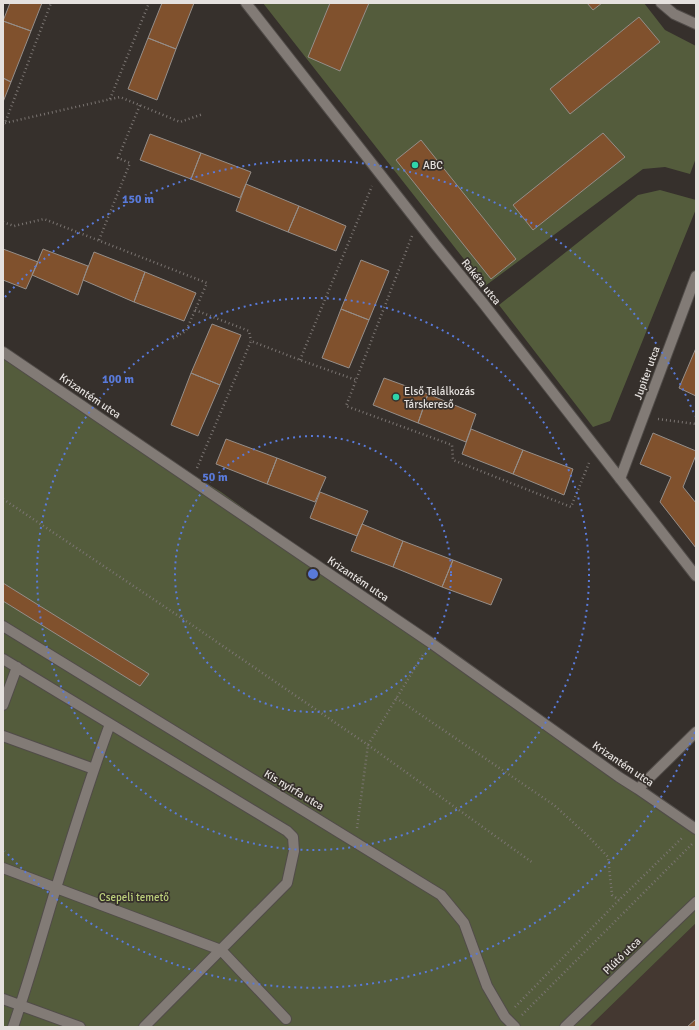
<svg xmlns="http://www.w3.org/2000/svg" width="699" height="1030" viewBox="0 0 699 1030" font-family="Signika,sans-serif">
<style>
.built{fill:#443831}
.green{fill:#545c3c}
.building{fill:#80512d;stroke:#958e89}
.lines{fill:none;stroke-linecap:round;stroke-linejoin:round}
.minor-casing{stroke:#514c49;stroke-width:12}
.path{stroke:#7b7572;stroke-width:2.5;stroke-dasharray:1 3;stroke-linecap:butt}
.minor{stroke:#827b76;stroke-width:10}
.ring{fill:none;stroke:#597ada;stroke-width:2;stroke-dasharray:2 4}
.poi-dot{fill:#2fd4aa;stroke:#36302c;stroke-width:1.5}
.labels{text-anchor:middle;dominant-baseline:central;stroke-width:3.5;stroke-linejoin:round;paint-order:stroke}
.poi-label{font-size:11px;fill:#e5e1de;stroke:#36302c;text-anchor:start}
.street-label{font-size:11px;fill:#e5e1de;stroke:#36302c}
.park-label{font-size:11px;fill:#bdd07b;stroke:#36302c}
.centre{fill:#597ada;stroke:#36302c;stroke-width:2}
.ring-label{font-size:12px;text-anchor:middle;font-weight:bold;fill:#597ada;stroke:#36302c;stroke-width:3.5;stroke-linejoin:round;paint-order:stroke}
</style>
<rect width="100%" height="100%" fill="#36302c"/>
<path class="built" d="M696 923V1027H589Z"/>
<path class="green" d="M263 3H644L665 30 696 46V158L690 174 665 167 643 169 485 286Z
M660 190 696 200V209L610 421 593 427 499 305 638 195Z
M3 359 221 492 696 834V923L589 1027H3Z"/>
<path class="building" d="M10 3H42L31 31 3 21Z
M162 3H194L176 49 148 38Z
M330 3H369L340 71 308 57Z
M587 3H602L593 10Z
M639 17 660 42 570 114 550 89Z
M3 21 31 31 11 82 3 78Z
M148 38 176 49 157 100 128 89Z
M3 78 11 82 3 102Z
M603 133 625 157 533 230 513 205Z
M150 134 201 153 191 179 140 160Z
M421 140 516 259 491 279 396 160Z
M201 153 251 172 240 198 191 179Z
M246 184 299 206 288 232 236 211Z
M299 206 346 226 336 251 288 232Z
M3 249 38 262 26 289 3 280Z
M43 249 88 266 78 295 32 275Z
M94 252 145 272 134 302 83 280Z
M361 260 389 271 369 320 341 309Z
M145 272 196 293 184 321 134 302Z
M341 309 369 320 349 368 322 358Z
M212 324 241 335 220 385 191 373Z
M696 348V396L679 388Z
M191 373 220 385 198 436 171 425Z
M384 378 428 394 418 423 373 405Z
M428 394 476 414 466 442 418 423Z
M471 429 523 450 513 474 462 454Z
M653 433 696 451V455L683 487 696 503V548L660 502 671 477 640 464Z
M226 439 277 458 267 484 216 464Z
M523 450 573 469 564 495 513 474Z
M277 458 326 477 315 502 267 484Z
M320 492 368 511 357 536 310 518Z
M362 524 403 541 393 567 351 551Z
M403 541 453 560 442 587 393 567Z
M453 560 502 579 491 605 442 587Z
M3 583 149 674 140 686 3 601Z
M696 1019V1027H687Z"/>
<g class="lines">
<g class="minor-casing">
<path id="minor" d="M246 3 435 244 483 303 696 576
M661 3 674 14 696 24
M3 352 431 643 619 777 638 789 696 829
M620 479 696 276
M3 626 441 895 464 923 487 986 505 1017 515 1027
M3 659 287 831 293 837 294 851 287 883 144 1027
M3 705 17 667
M3 736 94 769
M638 789 696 732
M3 868 221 950 286 1019
M3 999 80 1027
M13 1027C29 981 42 934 56 888 73 833 90 778 110 724
M565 1027 696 902"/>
</g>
<path class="path" d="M110 99 149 3
M5 123 120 97 180 122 203 114
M3 124 5 123 51 3
M3 222 14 226 44 219 207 283 186 331 172 339
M412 236 346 406 452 445 453 460 571 507 589 463
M99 240 130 163 118 158 140 105
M195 310 249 331 251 341
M300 360 372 186
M658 419 696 424
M197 468 251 341 300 360 356 380
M3 499 189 623 368 745 533 863
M396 698 554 805 587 835 608 857 612 895 619 900
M357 828 368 745 424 653
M515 1007 619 900 683 837
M522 1015 693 843"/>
<use href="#minor" class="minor"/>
</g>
<g class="ring">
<circle cx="313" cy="574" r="138"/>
<circle cx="313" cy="574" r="276"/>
<path d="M695 732A414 414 0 0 1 5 851M5 297A414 414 0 0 1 695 416"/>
</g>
<g class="poi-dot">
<circle cx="415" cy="165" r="4"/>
<circle cx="396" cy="397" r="4"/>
</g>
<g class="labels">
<g class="poi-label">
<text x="423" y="165">ABC</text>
<text x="404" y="391">Első Találkozás<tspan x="404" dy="13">Társkereső</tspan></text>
</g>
<g class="street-label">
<text transform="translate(481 282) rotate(51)">Rakéta utca</text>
<text transform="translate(647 373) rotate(-70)">Jupiter utca</text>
<text transform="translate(90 396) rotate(34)">Krizantém utca</text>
<text transform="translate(358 579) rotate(34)">Krizantém utca</text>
<text transform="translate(623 764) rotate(34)">Krizantém utca</text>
<text transform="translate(294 790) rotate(31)">Kis nyírfa utca</text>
<text transform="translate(622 956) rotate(-44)">Plútó utca</text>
</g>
<g class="park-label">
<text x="134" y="897">Csepeli temető</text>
</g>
</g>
<circle cx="313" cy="574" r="6" class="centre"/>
<g class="ring-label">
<text x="138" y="203">150 m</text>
<text x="118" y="383">100 m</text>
<text x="215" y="481">50 m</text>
</g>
<rect width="699" height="1030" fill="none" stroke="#e5e1de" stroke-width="8"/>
</svg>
